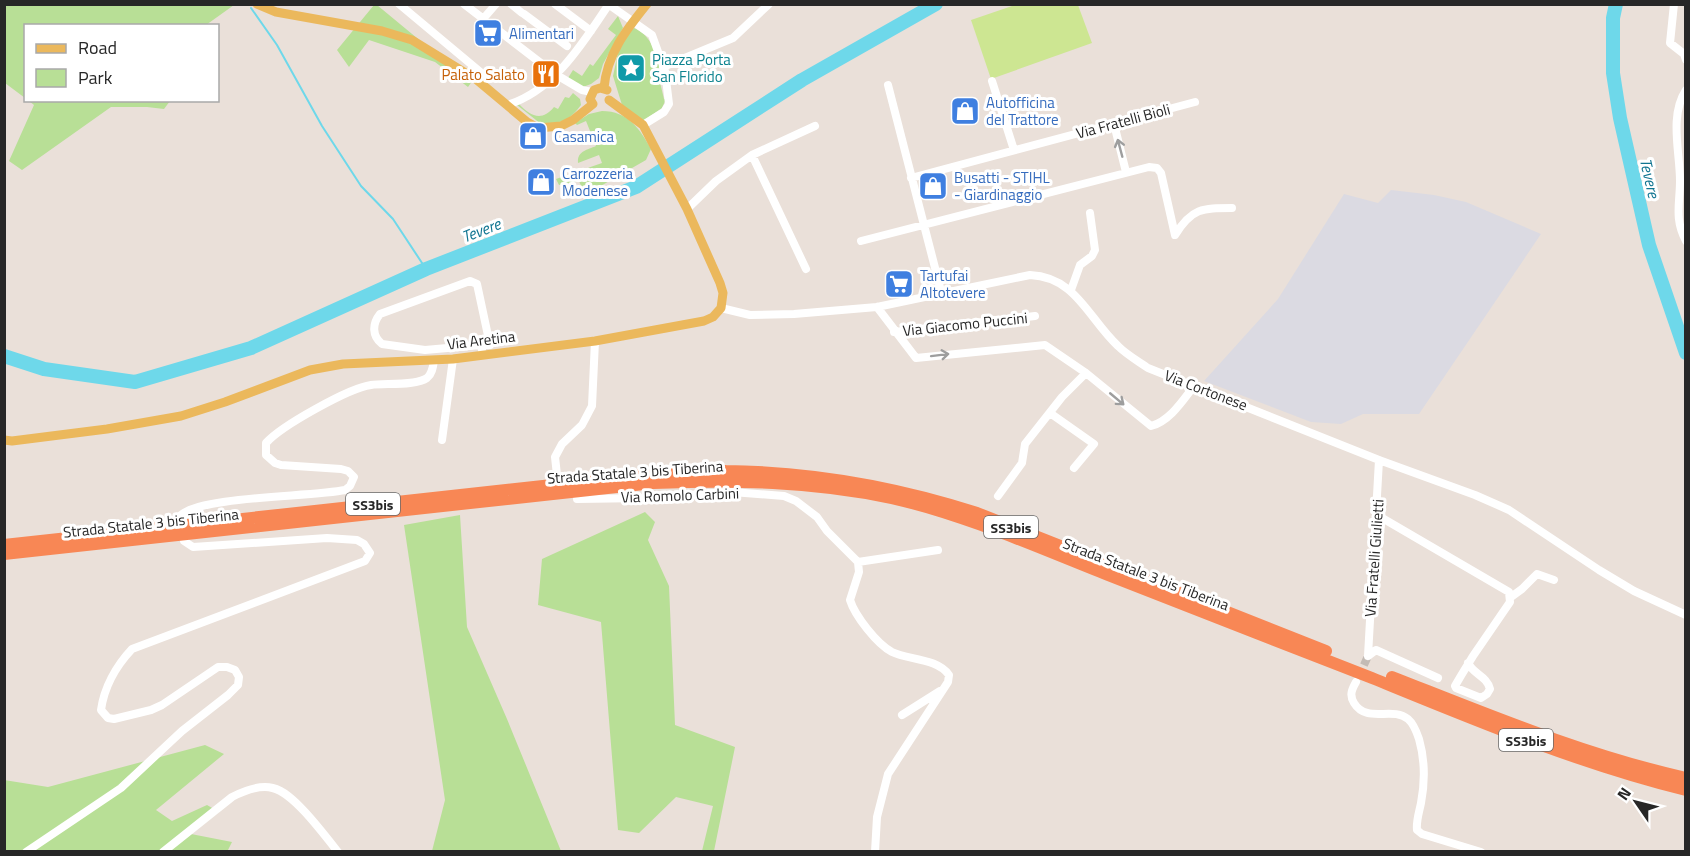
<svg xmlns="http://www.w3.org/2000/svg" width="1690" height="856" viewBox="0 0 1690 856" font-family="'Titillium Web',sans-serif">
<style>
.industrial{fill:#dbdae2}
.green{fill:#b8df96}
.pitch{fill:#cde692}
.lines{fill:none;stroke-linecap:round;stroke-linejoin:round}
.stream{stroke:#6ed8ea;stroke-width:2}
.river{stroke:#6ed8ea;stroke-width:14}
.minor-tunnel{stroke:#c3bbb5;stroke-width:8;stroke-dasharray:8 4;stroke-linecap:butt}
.minor{stroke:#fff;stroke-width:8}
.major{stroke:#ebb85c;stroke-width:9}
.highway{stroke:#f88755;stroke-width:12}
.oneway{stroke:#9e9e9e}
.labels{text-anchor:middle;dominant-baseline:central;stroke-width:6;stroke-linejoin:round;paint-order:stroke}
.shield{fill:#fff;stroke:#686868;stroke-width:1.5}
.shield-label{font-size:14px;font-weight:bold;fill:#272727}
.shop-label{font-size:15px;fill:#366cbe;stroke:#fff;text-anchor:start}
.culture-label{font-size:15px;fill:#0d838f;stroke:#fff;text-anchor:start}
.food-label{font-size:15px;fill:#c56008;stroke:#fff;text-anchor:end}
.street-label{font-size:15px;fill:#272727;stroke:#fff}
.water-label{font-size:16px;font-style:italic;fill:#117591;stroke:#fff}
</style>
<rect width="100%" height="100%" fill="#eae0d9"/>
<path class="industrial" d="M1391 190 1434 195 1466 202 1541 234 1419 414H1363L1341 424 1311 422 1204 381 1278 299 1344 194 1378 203Z"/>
<path class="green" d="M5 4H234V5L206 25 26 26 25 98 5 83Z
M374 5H377L429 48 473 80 468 87 435 62 369 40 349 67 337 50Z
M618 16 623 28 603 64 599 78 591 84 583 87 568 78 573 70 582 76 590 64 593 66 616 35 608 29Z
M634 28C652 35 656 55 662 72L658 74 664 99H666L662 108 643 121 622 105 613 76 618 53 624 39Z
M573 93 580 99 581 105C568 122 562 123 541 124L517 105 519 104C530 116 542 122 554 107L558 109 565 97 569 98Z
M29 101H170L164 109 147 107H111L22 170 9 161 34 105Z
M602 111C628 111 640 129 651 149L646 160 585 195 579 181 559 185 556 179 602 163 599 155 578 163C577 151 587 150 596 146L586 121 577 125 575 123 589 114Z
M645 512 655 522 648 540 669 586 675 725 735 747 714 851H702L713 806 676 797 639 833 618 830 601 622 538 605 542 559Z
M460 515 467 627 507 719 561 851H432L445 800 404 525Z
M205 745 224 754 156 810 172 821 207 805 219 812 191 834 232 842 227 852 5 851 4 780 48 787Z"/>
<path class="pitch" d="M1015 5H1078L1092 43 991 79 971 20Z"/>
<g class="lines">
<path class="stream" d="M251 8 277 45 322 126 361 186 393 219 426 269"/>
<path class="river" d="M1616 4 1613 18V73L1620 118 1649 245 1686 353
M4 356 44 369 135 382 251 348 426 269 636 187 802 80 936 4"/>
<path class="minor-tunnel" d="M1359 676 1368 656"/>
<path class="minor" d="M399 4 484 75 486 79 483 85
M464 4 555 74 582 90 592 92
M511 4 522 13
M555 4 591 31
M608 4 652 35 665 71 669 104 664 112 643 125
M1674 4 1670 43 1684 54 1686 60
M524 14 567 46
M483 19 496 4
M663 67 733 38 769 4
M992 81 1014 150
M888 85 942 295
M1686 90C1669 116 1680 152 1680 181 1680 203 1674 219 1686 241
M507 105C554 91 583 43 609 4
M1114 124 1126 172
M752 155 806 269
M911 178 1195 102
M687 209 716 181 752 155 815 126
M861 241 1149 167 1157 168 1161 173 1175 235C1192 208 1202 208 1232 208
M1071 290 1080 265 1092 256 1095 250 1090 213
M877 307 916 358 1045 345 1086 373 1151 426C1170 421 1183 400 1194 386
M721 308 750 315 794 314 877 307 1030 275C1076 277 1088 318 1118 346 1127 355 1138 361 1148 368L1379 460 1475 495 1509 510 1599 570 1634 591 1686 615
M894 332 1035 316
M481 345H490L477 284 470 281 380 314C372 324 372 336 382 344L425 350 481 345 483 355
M1050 413 1094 444 1074 468
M442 440 453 359
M557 475 555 457 562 444 582 425 592 406 595 341
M998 496 1022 463 1025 444 1062 397 1086 373
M577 499 645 498 732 492 784 496 796 501 817 517 827 531 858 562 859 572 850 600C855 616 877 644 892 652 908 660 937 658 949 675L948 682 888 774 877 817 875 852
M1377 515 1509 592 1510 602 1473 656C1467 666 1461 675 1455 686L1456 688 1481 698 1487 694 1490 689C1487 676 1473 674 1468 663
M858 562 938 550
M1511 597 1522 589 1537 574 1554 580
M1368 656 1379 460
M1368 656 1376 650 1438 678
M1356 682C1352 689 1349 695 1354 703 1367 724 1392 706 1408 719 1414 724 1417 733 1419 739 1425 760 1425 782 1421 803 1419 813 1416 821 1417 830L1422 834 1481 852
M902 715 940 691
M26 852 121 788 182 731 228 695 238 685 239 677 235 670 227 667H218L162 705 151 710 114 719 108 718 101 710C104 688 116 666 132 649L365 561 370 553 364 544 357 540 327 538 193 547 184 541 181 515C202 496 312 497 345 490L350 486 354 477 348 471 341 469 281 465 275 463 266 455V443C281 426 349 388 371 385 385 383 416 386 427 378 432 374 433 367 434 361
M163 852 232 797C267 779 281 786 305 812 317 825 327 838 338 852"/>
<path class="major" d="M257 4 276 12 382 31 412 40 477 80 527 122 538 128 561 126 573 120 593 104
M604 88C607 54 626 30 647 4
M593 104 590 99 594 90 600 88 607 90
M4 440 12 441 107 429 181 416 225 402 310 370 343 364 453 359 595 341 704 321 713 317 721 308 723 293 720 283 687 209 643 125 609 100"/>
<path class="highway" d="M4 545 653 474C677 473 702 470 726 471 811 472 896 487 977 513L1326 651
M4 554 653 483C736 480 810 481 892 498 966 515 1037 547 1108 575 1196 609 1284 643 1372 678 1475 720 1577 763 1686 790
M1392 677C1489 715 1584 755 1686 778"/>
</g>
<defs><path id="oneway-shaft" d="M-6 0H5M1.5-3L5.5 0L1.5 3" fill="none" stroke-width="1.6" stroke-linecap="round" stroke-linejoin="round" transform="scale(1.5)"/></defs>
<g class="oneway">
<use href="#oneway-shaft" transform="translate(1120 148) rotate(-105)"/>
<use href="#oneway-shaft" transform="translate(940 355) rotate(-7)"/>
<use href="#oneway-shaft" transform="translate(1117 399) rotate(40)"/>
</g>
<defs>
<g id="supermarket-square" transform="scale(1.5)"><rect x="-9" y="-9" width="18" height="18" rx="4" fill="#3f7fe0" stroke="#fff"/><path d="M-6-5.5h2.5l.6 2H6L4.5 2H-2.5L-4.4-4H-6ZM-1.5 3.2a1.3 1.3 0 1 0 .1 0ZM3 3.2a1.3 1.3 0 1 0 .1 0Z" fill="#fff"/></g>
<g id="sight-square" transform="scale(1.5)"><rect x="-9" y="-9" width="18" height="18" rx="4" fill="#0f9aa8" stroke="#fff"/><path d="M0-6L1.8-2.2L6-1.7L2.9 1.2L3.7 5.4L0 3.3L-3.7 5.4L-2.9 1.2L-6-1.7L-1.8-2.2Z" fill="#fff"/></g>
<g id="restaurant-square" transform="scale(1.5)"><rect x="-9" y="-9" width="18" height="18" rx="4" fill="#e8710a" stroke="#fff"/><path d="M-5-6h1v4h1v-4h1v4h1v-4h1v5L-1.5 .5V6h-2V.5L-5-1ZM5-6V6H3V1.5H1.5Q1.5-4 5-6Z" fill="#fff"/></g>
<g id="shop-square" transform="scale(1.5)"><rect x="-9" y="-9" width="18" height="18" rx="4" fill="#3f7fe0" stroke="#fff"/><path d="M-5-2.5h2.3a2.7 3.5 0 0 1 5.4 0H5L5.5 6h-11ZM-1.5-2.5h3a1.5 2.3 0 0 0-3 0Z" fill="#fff"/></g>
</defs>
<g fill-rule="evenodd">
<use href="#supermarket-square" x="488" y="33"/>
<use href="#sight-square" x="631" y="68"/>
<use href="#restaurant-square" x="546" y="74"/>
<use href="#shop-square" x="965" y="111"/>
<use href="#shop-square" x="533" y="136"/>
<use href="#shop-square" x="541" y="182"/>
<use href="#shop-square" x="933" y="186"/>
<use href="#supermarket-square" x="899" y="284"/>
</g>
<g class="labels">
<g class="shield">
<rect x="346" y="493" width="54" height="22" rx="4.5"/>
<rect x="984" y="516" width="54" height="22" rx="4.5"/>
<rect x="1499" y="729" width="54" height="22" rx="4.5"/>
</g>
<g class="shield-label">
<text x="373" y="504">SS3bis</text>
<text x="1011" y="527">SS3bis</text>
<text x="1526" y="740">SS3bis</text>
</g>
<g class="shop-label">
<text x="509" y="33">Alimentari</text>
<text x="986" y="102">Autofficina<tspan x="986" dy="17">del Trattore</tspan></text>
<text x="554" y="136">Casamica</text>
<text x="562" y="173">Carrozzeria<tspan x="562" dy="17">Modenese</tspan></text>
<text x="954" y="177">Busatti - STIHL<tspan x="954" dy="17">- Giardinaggio</tspan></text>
<text x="920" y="275">Tartufai<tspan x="920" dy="17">Altotevere</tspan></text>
</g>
<g class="culture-label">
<text x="652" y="59">Piazza Porta<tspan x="652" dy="17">San Florido</tspan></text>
</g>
<g class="food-label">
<text x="525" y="74">Palato Salato</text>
</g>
<g class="street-label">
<text transform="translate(1123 121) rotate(-15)">Via Fratelli Bioli</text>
<text transform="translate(965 324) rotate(-6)">Via Giacomo Puccini</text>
<text transform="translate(481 340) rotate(-7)">Via Aretina</text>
<text transform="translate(1206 390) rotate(21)">Via Cortonese</text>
<text transform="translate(635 472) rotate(-4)">Strada Statale 3 bis Tiberina</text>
<text transform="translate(680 495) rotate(-2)">Via Romolo Carbini</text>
<text transform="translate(151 523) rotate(-6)">Strada Statale 3 bis Tiberina</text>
<text transform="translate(1374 558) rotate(-86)">Via Fratelli Giulietti</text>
<text transform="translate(1146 574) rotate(21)">Strada Statale 3 bis Tiberina</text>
</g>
<g class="water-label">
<text transform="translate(1650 178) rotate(77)">Tevere</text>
<text transform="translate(481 230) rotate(-21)">Tevere</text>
</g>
</g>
<rect width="1690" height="856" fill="none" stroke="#272727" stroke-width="12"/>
<rect x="24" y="24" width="195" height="78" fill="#ffffff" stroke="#a9a9a9" stroke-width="1.5"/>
<rect x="36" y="44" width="30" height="9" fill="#ebb85c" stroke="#a9a9a9" stroke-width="1.5"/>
<text x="78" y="54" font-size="18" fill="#272727">Road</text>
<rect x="36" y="69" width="30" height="18" fill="#b8df96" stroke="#a9a9a9" stroke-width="1.5"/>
<text x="78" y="84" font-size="18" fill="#272727">Park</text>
<g transform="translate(1636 802) rotate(305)" stroke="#ffffff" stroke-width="4.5" paint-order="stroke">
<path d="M0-4.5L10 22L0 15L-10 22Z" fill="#272727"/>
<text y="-9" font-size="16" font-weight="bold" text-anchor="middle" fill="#272727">N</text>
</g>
</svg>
